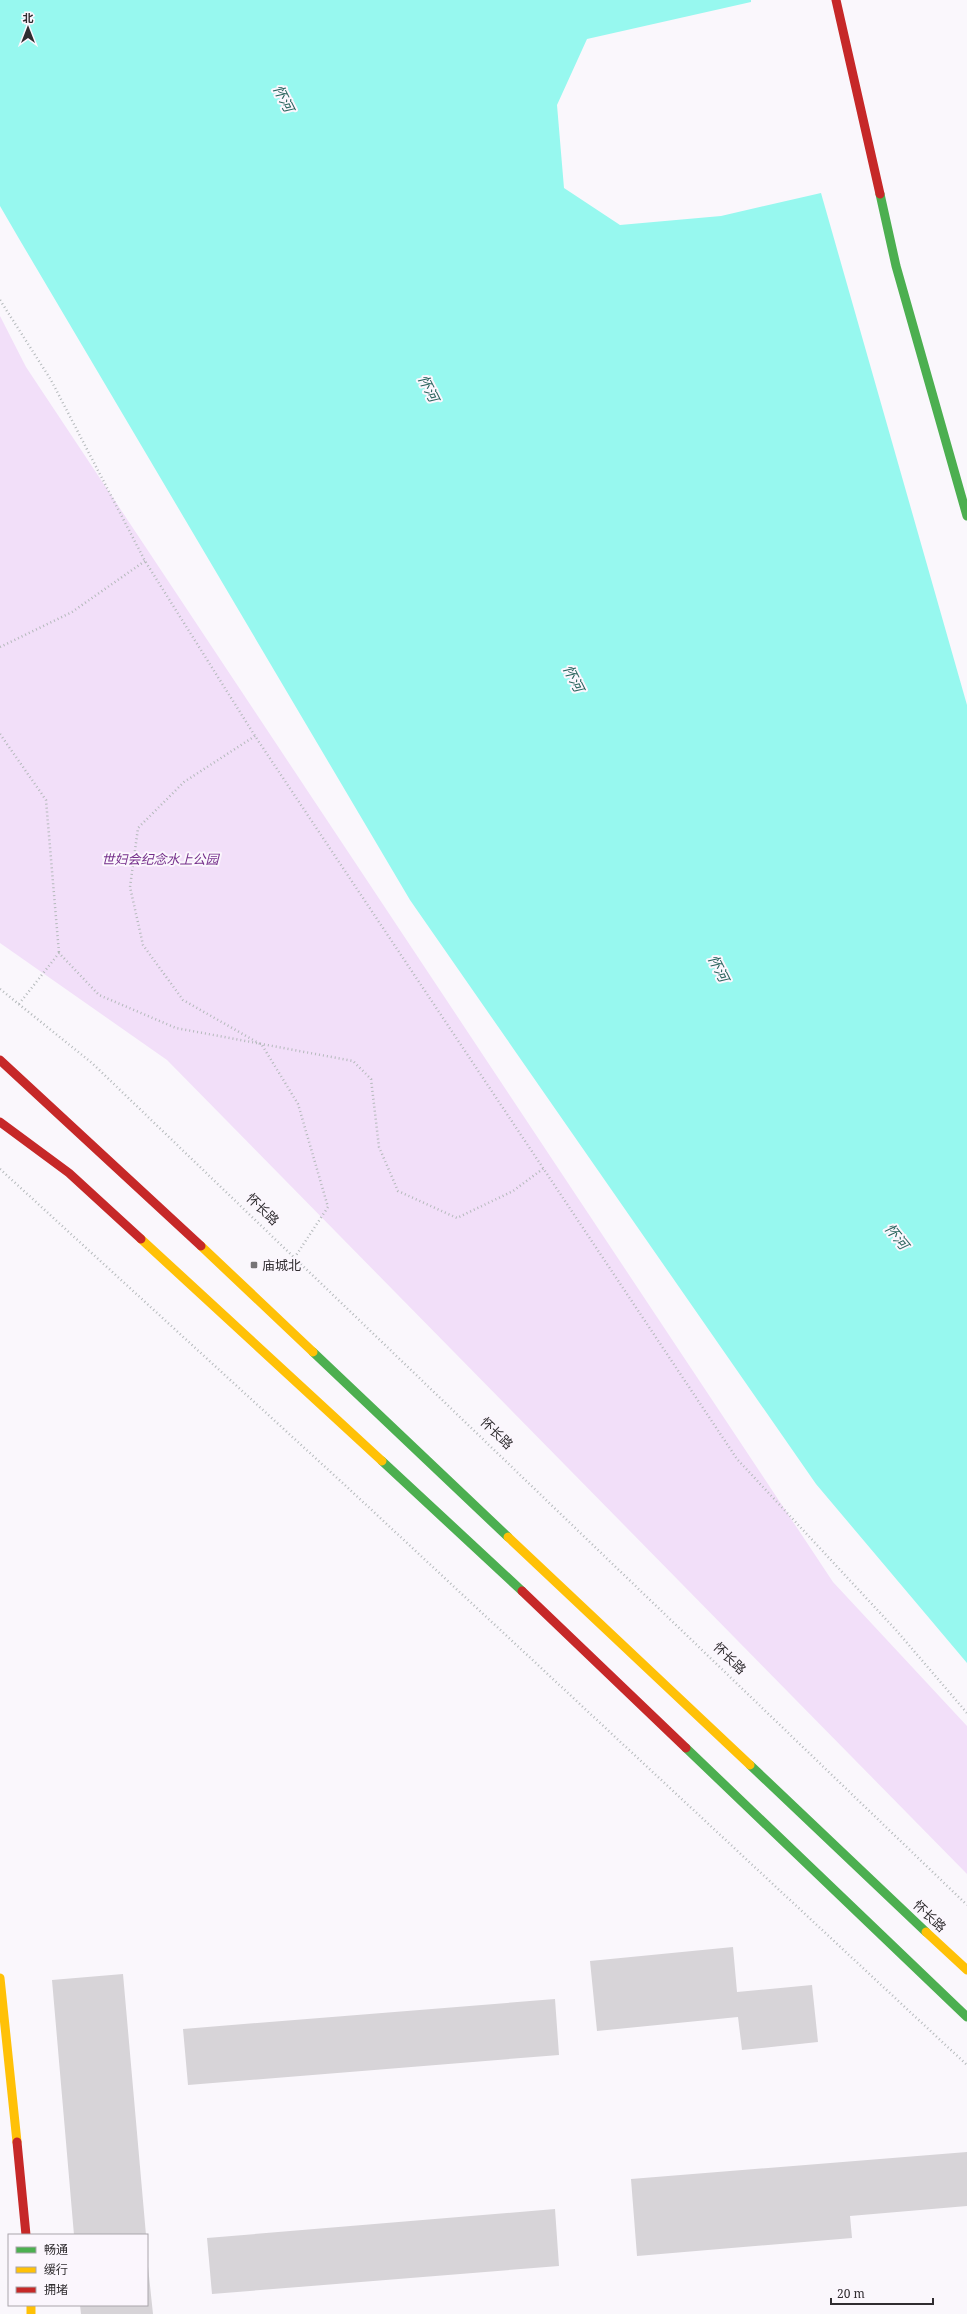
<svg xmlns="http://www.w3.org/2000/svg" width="967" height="2314" viewBox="0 0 967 2314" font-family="'Noto Serif','Noto Sans SC',serif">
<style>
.green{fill:#f2dff9}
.water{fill:#97f8ef}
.building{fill:#d7d4d8}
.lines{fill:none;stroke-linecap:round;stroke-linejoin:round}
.path{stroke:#b4b9bb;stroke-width:2.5;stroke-dasharray:1 3;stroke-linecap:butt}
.fast{stroke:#4caf50;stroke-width:9}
.slow{stroke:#ffc107;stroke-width:9}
.jam{stroke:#c62828;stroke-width:9}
.poi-dot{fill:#777477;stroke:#fbf6fd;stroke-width:1.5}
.labels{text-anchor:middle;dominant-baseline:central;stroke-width:4;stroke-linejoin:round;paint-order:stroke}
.park-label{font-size:13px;font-style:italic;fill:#752f8b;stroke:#fbf6fd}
.street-label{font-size:13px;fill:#302d30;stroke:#fbf6fd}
.poi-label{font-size:13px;fill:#302d30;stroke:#fbf6fd;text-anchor:start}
.water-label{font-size:14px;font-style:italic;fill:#27625b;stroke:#fbf6fd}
</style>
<rect width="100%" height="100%" fill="#faf7fc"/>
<path class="green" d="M0 316 26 367 833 1582 967 1726V1874L167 1060 0 943Z"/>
<path class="water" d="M0 0H751V2L587 39 557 105 564 188 620 225 721 216 821 193 967 705V1663L816 1484 410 900 18 237 0 206Z"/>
<path class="building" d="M733 1947 737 1992 812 1985 818 2042 742 2050 738 2017 597 2031 590 1961Z
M123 1974 146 2235H74L52 1980Z
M555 1999 559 2055 188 2085 183 2029Z
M967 2152V2206L850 2216 852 2238 637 2256 631 2179Z
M555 2209 559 2266 212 2294 207 2238Z
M147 2257 153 2314H81L80 2305H147Z"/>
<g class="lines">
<path class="path" d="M0 300 51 380 145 561 255 736 737 1459 896 1630 967 1713
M0 647 72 612 145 561
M0 734 46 800 59 953
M255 736 184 782 138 828 130 887 143 945 183 1000 262 1045 298 1104 328 1207 295 1257
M0 989 92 1063 967 1905
M19 1004 59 953 99 995 176 1028 353 1061 371 1079 379 1147 398 1191 457 1218 513 1191 544 1168
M0 1169 347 1487 967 2065"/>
<path class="fast" d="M880 194 896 266 967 516
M313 1352 508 1537
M382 1461 522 1591
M686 1748 967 2017
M750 1765 926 1932"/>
<path class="slow" d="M141 1239 382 1461
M201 1246 313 1352
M508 1537 750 1765
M926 1932 967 1970
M0 1978 17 2142
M31 2305V2314"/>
<path class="jam" d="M836 0 880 194
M0 1060 201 1246
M0 1122 69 1173 141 1239
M522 1591 686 1748
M17 2142 26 2235"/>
</g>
<rect class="poi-dot" x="250" y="1261" width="8" height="8" rx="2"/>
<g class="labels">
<g class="park-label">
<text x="160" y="859">世妇会纪念水上公园</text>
</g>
<g class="street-label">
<text transform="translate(263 1209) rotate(44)">怀长路</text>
<text transform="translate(497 1433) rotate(44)">怀长路</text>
<text transform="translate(730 1658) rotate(44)">怀长路</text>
<text transform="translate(930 1916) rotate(43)">怀长路</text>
</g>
<g class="poi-label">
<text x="262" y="1265">庙城北</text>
</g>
<g class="water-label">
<text transform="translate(284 98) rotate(63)">怀河</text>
<text transform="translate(429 388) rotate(63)">怀河</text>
<text transform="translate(574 678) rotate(63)">怀河</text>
<text transform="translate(719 968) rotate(63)">怀河</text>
<text transform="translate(897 1236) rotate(51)">怀河</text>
</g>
</g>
<rect x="8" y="2234" width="140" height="72" fill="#fbf6fd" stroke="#aaa6ab"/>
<rect x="16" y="2247" width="20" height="6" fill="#4caf50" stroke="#aaa6ab"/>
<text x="44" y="2254" font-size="12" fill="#302d30">畅通</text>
<rect x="16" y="2267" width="20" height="6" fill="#ffc107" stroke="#aaa6ab"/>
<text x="44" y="2274" font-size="12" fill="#302d30">缓行</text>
<rect x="16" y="2287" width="20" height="6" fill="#c62828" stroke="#aaa6ab"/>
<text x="44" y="2294" font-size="12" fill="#302d30">拥堵</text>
<g transform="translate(28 28)" stroke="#fbf6fd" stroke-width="3" paint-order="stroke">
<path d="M0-3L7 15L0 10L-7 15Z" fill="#302d30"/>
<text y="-6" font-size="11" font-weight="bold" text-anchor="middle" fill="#302d30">北</text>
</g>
<path d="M831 2298v6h102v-6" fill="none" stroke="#302d30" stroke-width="2"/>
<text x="837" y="2298" font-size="12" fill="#302d30" stroke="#fbf6fd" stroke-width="3" paint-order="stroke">20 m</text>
</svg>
